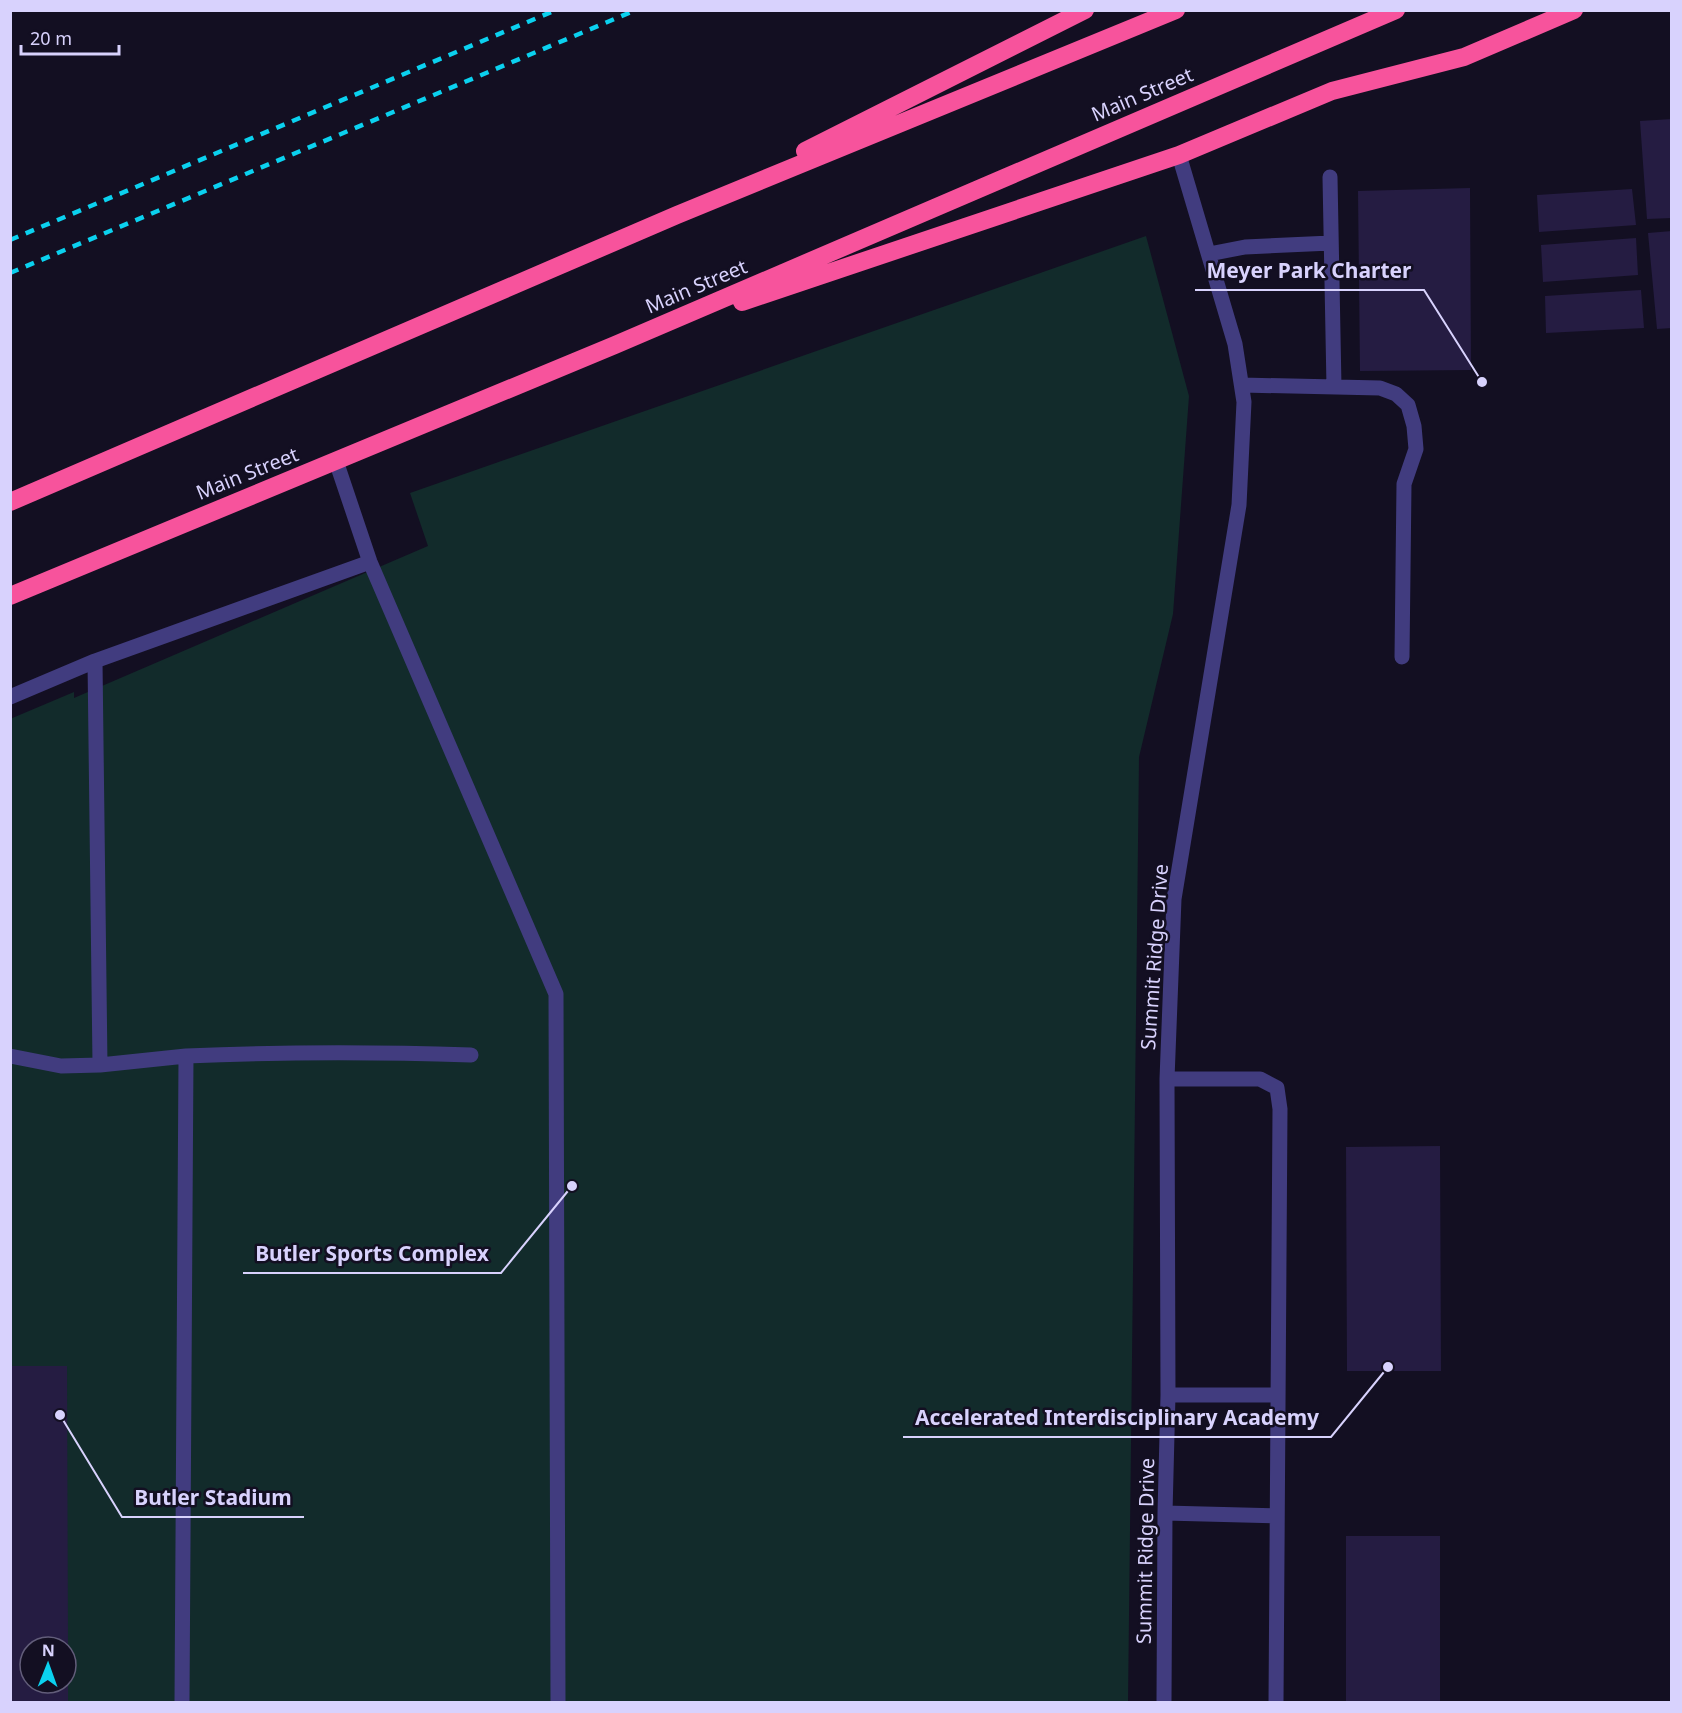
<svg xmlns="http://www.w3.org/2000/svg" width="1682" height="1713" viewBox="0 0 1682 1713" font-family="'Noto Sans',sans-serif">
<style>
.green{fill:#122b2b;fill-rule:evenodd}
.building{fill:#251c42}
.lines{fill:none;stroke-linecap:round;stroke-linejoin:round}
.minor{stroke:#413c7f;stroke-width:15}
.highway{stroke:#f7539c;stroke-width:18}
.rail{stroke:#0bd1ef;stroke-width:4.5;stroke-dasharray:9 8;stroke-linecap:butt}
.labels{text-anchor:middle;dominant-baseline:central;stroke-width:5;stroke-linejoin:round;paint-order:stroke}
.street-label{font-size:20px;fill:#d8d2fd;stroke:#130f22}
.leader{fill:none;stroke:#d8d2fd;stroke-width:2}
.callout-dot{fill:#d8d2fd;stroke:#130f22;stroke-width:2}
.callout-label{font-size:21px;text-anchor:middle;font-weight:bold;fill:#d8d2fd;stroke:#130f22;stroke-width:5;stroke-linejoin:round;paint-order:stroke}
</style>
<rect width="100%" height="100%" fill="#130f22"/>
<path class="green" d="M1146 236 1189 396 1173 614 1139 757 1128 1702H11L10 719 74 692V698L428 546 410 493ZM30 1647H66V1683H30Z"/>
<path class="building" d="M1672 119V218L1647 219 1640 121Z
M1470 188 1471 370 1360 371 1358 191Z
M1632 189 1636 225 1539 232 1537 195Z
M1672 231V328L1657 329 1648 233Z
M1636 238 1638 275 1543 282 1541 245Z
M1641 290 1644 328 1546 333 1545 296Z
M1440 1146 1441 1371H1347L1346 1147Z
M10 1366H67L68 1647H30V1683H66V1668H68V1702H10Z
M1346 1536H1440V1702H1346Z"/>
<g class="lines">
<path class="minor" d="M1330 177 1334 387
M1209 254 1245 247 1331 243
M1242 385 1380 388 1396 394 1408 405 1414 426 1416 449 1404 484 1402 657
M336 461 370 562 556 994 558 1702
M95 661 100 1065 186 1056 182 1702
M10 697 95 661 370 562
M10 1056 61 1066 100 1065
M186 1056C281 1052 376 1052 471 1055
M1167 1079H1260L1277 1088 1280 1109 1276 1702
M1168 1395H1278
M1165 1513 1277 1516
M1164 1702 1165 1513 1168 1395 1167 1079 1174 899 1239 505 1244 402 1235 344 1179 155"/>
<path class="highway" d="M805 151 1085 10
M742 302 1179 155 1332 91 1464 57 1574 10
M10 502 677 215 1176 10
M10 596 615 345 1396 10"/>
<path class="rail" d="M10 240 556 10
M10 273 636 10"/>
</g>
<g class="labels">
<g class="street-label">
<text transform="translate(1142 94) rotate(-23)">Main Street</text>
<text transform="translate(696 286) rotate(-23)">Main Street</text>
<text transform="translate(247 473) rotate(-22)">Main Street</text>
<text transform="translate(1154 957) rotate(-86)">Summit Ridge Drive</text>
<text transform="translate(1145 1551) rotate(-89)">Summit Ridge Drive</text>
</g>
</g>
<path class="leader" d="M1482 382L1424 290H1195M572 1186L501 1273H243M1388 1367L1331 1437H903M60 1415L122 1517H304"/>
<g class="callout-dot">
<circle cx="1482" cy="382" r="6"/>
<circle cx="572" cy="1186" r="6"/>
<circle cx="1388" cy="1367" r="6"/>
<circle cx="60" cy="1415" r="6"/>
</g>
<g class="callout-label">
<text x="1309" y="278">Meyer Park Charter</text>
<text x="372" y="1261">Butler Sports Complex</text>
<text x="1117" y="1425">Accelerated Interdisciplinary Academy</text>
<text x="213" y="1505">Butler Stadium</text>
</g>
<rect width="1682" height="1713" fill="none" stroke="#d8d2fd" stroke-width="24"/>
<g transform="translate(48 1665) rotate(1)"><circle r="28" fill="#130f22" stroke="#625d7a" stroke-width="1.5"/>
<path d="M0-4.5L10 22L0 15L-10 22Z" fill="#0bd1ef"/>
<text y="-9" font-size="16" font-weight="bold" text-anchor="middle" fill="#d8d2fd">N</text>
</g>
<path d="M21 45v9h98v-9" fill="none" stroke="#d8d2fd" stroke-width="3"/>
<text x="30" y="45" font-size="18" fill="#d8d2fd" stroke="#130f22" stroke-width="4.5" paint-order="stroke">20 m</text>
</svg>
